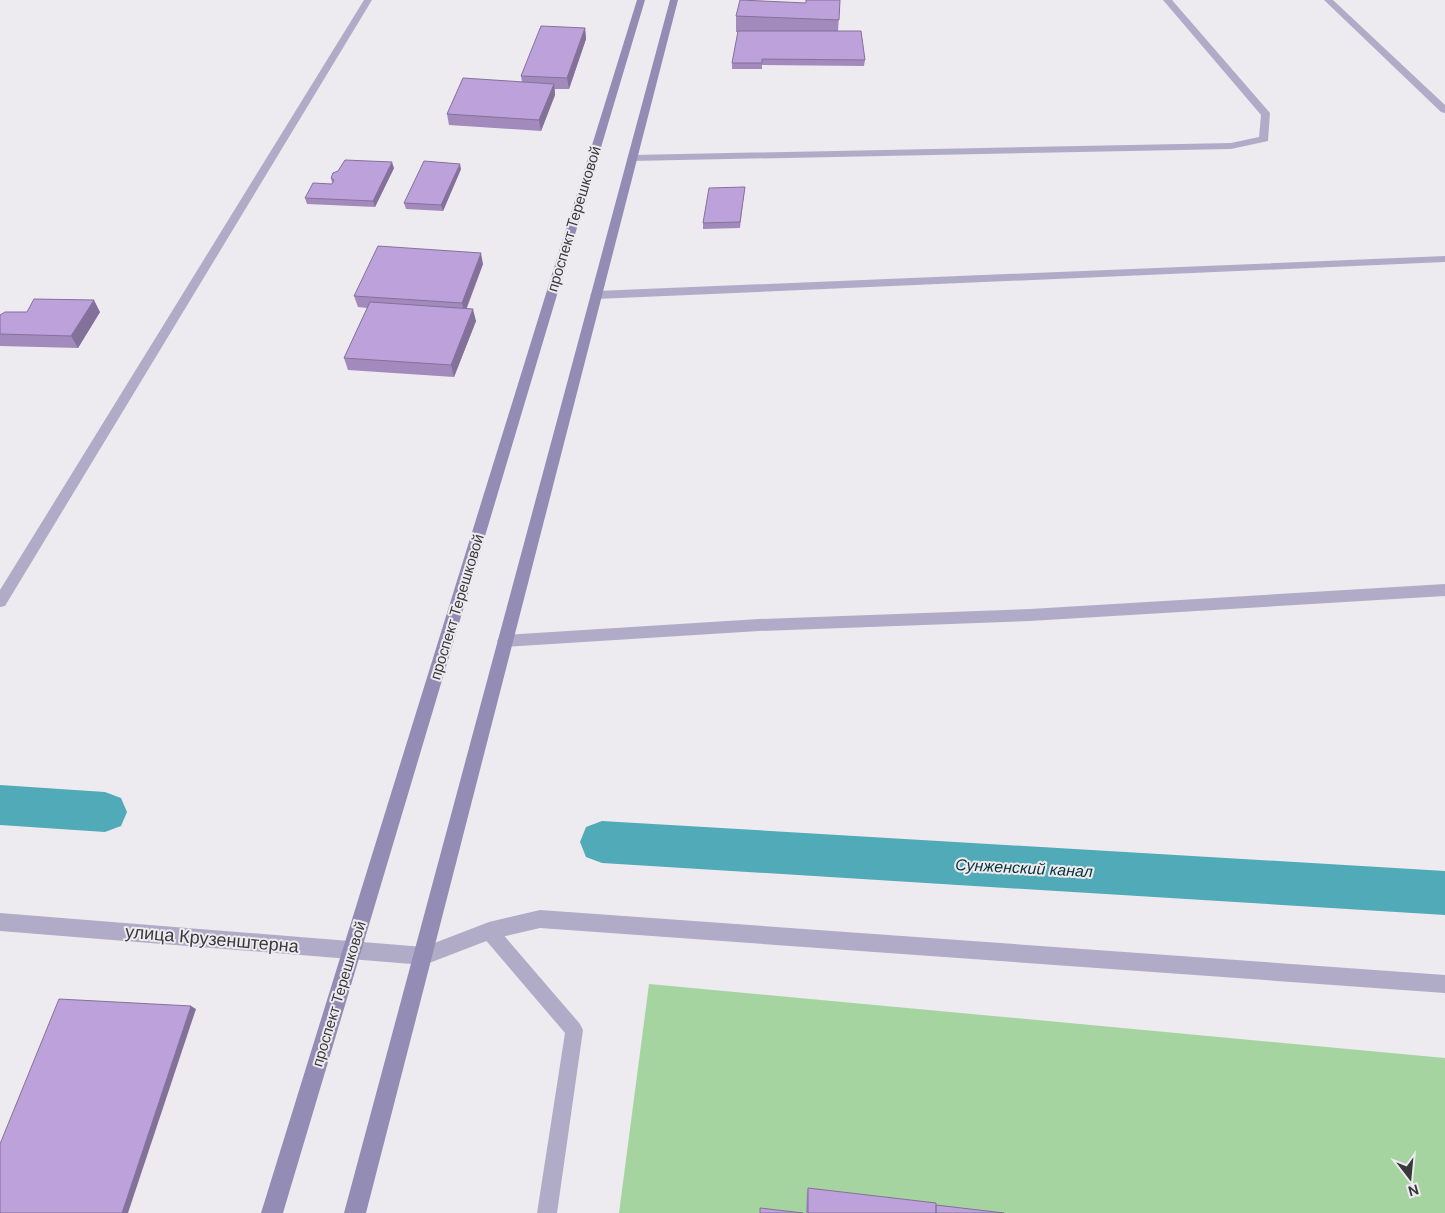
<svg xmlns="http://www.w3.org/2000/svg" width="1445" height="1213" viewBox="0 0 1445 1213" font-family="'DM Sans',sans-serif">
<style>
.green{fill:#a6d4a0}
.lines{fill:none;stroke-linecap:round;stroke-linejoin:round}
.canal{fill:#51aab8;fill-rule:evenodd}
.lane{fill:#b0acc8;fill-rule:evenodd}
.street{fill:#b0acc8;fill-rule:evenodd}
.secondary{fill:#938db5;fill-rule:evenodd}
.wall{fill:#a38abc}
.shaded-wall{fill:#847199}
.building{fill:#bda1db;stroke:#847199}
.labels{text-anchor:middle;dominant-baseline:central;stroke-width:4;stroke-linejoin:round;paint-order:stroke}
.street-label{font-size:15px;fill:#39383a;stroke:#edebef}
.water-label{font-size:16px;font-style:italic;fill:#063339;stroke:#edebef}
.near-street-label{font-size:18px;fill:#39383a;stroke:#edebef}
</style>
<rect width="100%" height="100%" fill="#edebef"/>
<path class="green" d="M649 984 1445 1058V1213H619Z"/>
<g class="lines">
<path class="canal" d="M0 785 105 792 121 798 127 812 121 826 105 832 0 825Z
M602 821 1445 871V915L602 863 586 857 580 842 586 827Z"/>
<path class="lane" d="M364 0H372L5 606 0 607V590Z
M489 923 495 925 580 1024 583 1030 557 1213H537L565 1033 483 937 481 931 483 925Z"/>
<path class="street" d="M1163 0H1172L1270 113 1268 141 1231 149 632 161 627 158 632 155 1231 143 1259 137 1261 115Z
M1324 0H1333L1445 105V113L1441 112Z
M1445 256V262L596 299 590 295 596 291Z
M1445 584V596L1030 621 759 631 505 647 500 645 497 641 500 637 505 635 759 619 1030 609Z
M540 910 1445 975V993L540 928 489 940 424 965 0 931V913L424 947 489 922Z"/>
<path class="secondary" d="M637 0H645L283 1213H261Z
M670 0H678L366 1213H344Z"/>
</g>
<path class="wall" d="M840 0 838 31 865 60 864 66 762 65V69H732V63L738 32H736V16L806 3Z
M585 28 586 39 569 89H555V95L541 131 449 125 447 114 522 82 521 76Z
M394 168 375 207 307 204 305 198 332 184V183L331 178Z
M461 169 443 211 406 209 404 203Z
M744 193 740 228 703 229V223Z
M483 264 467 308 476 321 454 377 348 370 344 358 367 308 358 307 354 296Z
M27 312H100L78 348 0 346V315Z
M808 1188 936 1205 1004 1213H806L807 1193Z"/>
<path class="shaded-wall" d="M585 28 586 39 569 89 567 78Z
M554 84 555 95 541 131 539 120Z
M392 162 394 168 375 207 373 201Z
M460 164 461 169 443 211 441 205Z
M481 253 483 264 464 314 462 303Z
M94 300 100 312 78 348 71 336Z
M473 309 476 321 454 377 451 365Z
M191 1006 196 1009 128 1213H122Z"/>
<path class="building" d="M740 0 806 3V0H840L839 20 736 16Z
M541 26 585 28 567 78 521 76Z
M738 31H861L865 60 762 59V63H732Z
M463 78 554 84 539 120 447 114Z
M345 160 392 162 373 201 305 198 313 183 332 184 334 180 331 178 333 173 338 171Z
M424 161 460 164 441 205 404 203Z
M745 187 740 222 703 223 709 188Z
M378 246 481 253 462 303 354 296Z
M34 299 94 300 71 336 0 334V315L5 312H27Z
M370 302 473 309 451 365 344 358Z
M59 999 191 1006 122 1213H0V1144Z
M808 1188 936 1203V1213H808Z
M936 1205 1004 1213H936Z
M760 1208 803 1213H760Z"/>
<g class="labels">
<g class="street-label">
<text transform="translate(574 219) rotate(-73)">проспект Терешковой</text>
<text transform="translate(457 607) rotate(-73)">проспект Терешковой</text>
<text transform="translate(339 994) rotate(-73)">проспект Терешковой</text>
</g>
<g class="water-label">
<text transform="translate(1024 868) rotate(3)">Сунженский канал</text>
</g>
<g class="near-street-label">
<text transform="translate(212 939) rotate(5)">улица Крузенштерна</text>
</g>
</g>
<g transform="translate(1410 1178) rotate(164)" stroke="#edebef" stroke-width="4" paint-order="stroke">
<path d="M0-4L9 19L0 12L-9 19Z" fill="#39383a"/>
<text y="-8" font-size="14" font-weight="bold" text-anchor="middle" fill="#39383a">N</text>
</g>
</svg>
